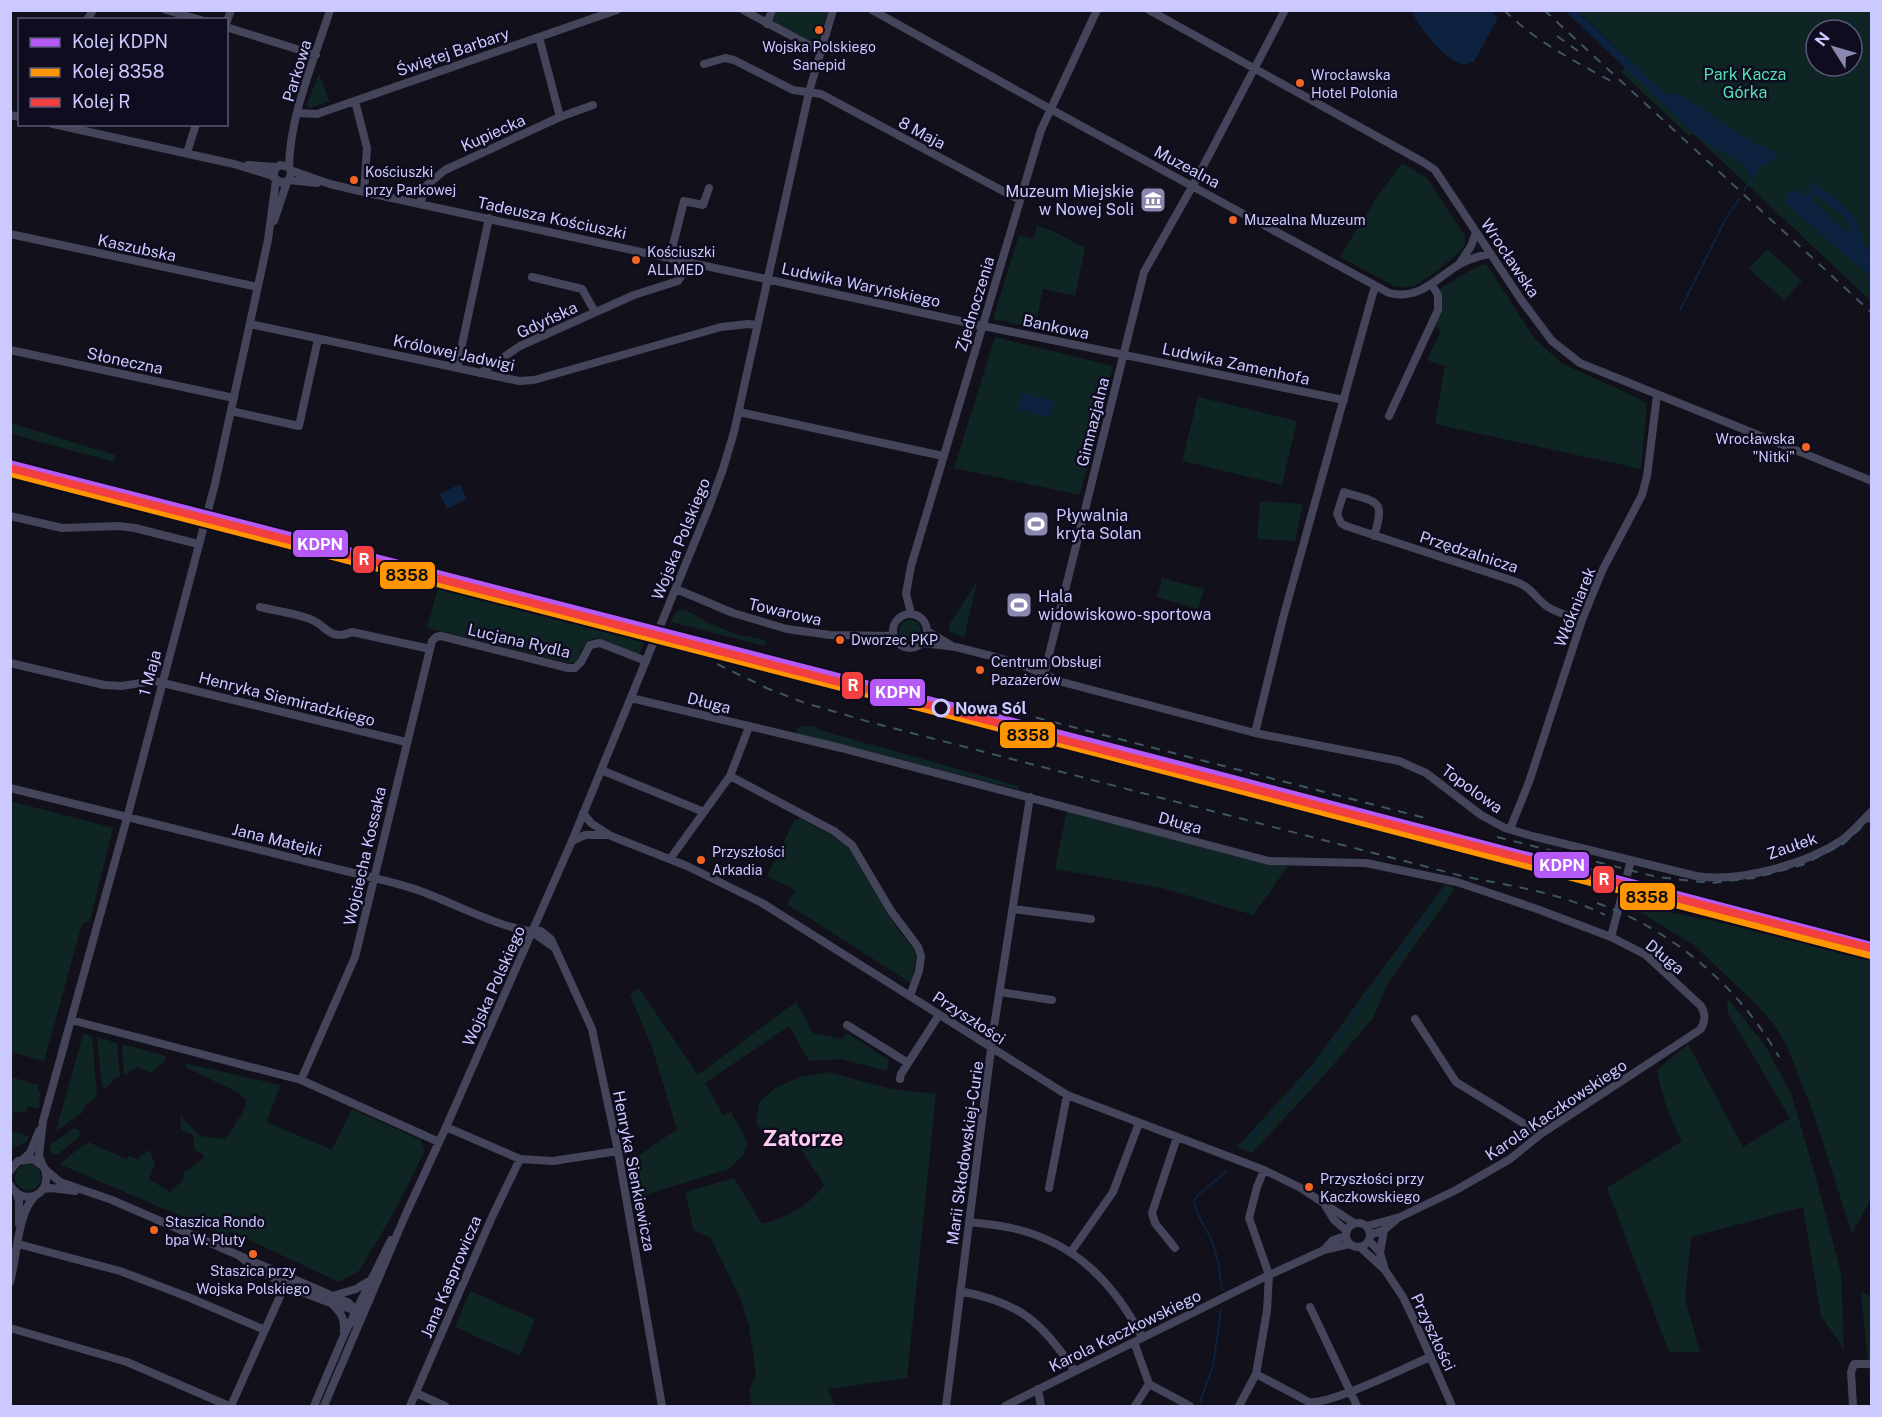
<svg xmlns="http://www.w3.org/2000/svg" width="1882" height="1417" viewBox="0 0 1882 1417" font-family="'Public Sans',sans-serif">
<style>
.green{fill:#0f2524;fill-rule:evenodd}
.water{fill:#0c223e;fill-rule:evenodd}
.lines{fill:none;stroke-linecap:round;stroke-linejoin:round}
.stream{stroke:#0c223e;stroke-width:2}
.canal{stroke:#0c223e;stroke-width:8}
.minor{stroke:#44455b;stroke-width:8}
.rail{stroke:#3d5563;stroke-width:2;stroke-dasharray:9 8;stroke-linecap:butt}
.rail-1-casing{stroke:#0e0c1e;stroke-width:12}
.rail-2-casing{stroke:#0e0c1e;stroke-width:12}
.rail-3-casing{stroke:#0e0c1e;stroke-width:12}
.rail-1{stroke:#b55af7;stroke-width:8}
.rail-2{stroke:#ff9500;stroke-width:8}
.rail-3{stroke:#f24040;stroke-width:8}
.bus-dot{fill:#f26522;stroke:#0e0c1e;stroke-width:2}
.stop-dot{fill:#0e0c1e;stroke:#cbc9ff;stroke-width:3}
.labels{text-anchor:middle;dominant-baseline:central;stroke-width:5;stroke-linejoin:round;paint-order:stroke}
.bus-label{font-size:14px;fill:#cbc9ff;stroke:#0e0c1e;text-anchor:start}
.street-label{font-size:16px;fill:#cbc9ff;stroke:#0e0c1e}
.park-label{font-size:16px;fill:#55dfb3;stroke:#0e0c1e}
.poi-label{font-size:16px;fill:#cbc9ff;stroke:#0e0c1e;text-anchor:start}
.stop-label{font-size:16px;font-weight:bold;fill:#cbc9ff;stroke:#0e0c1e;text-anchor:start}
.district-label{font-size:22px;font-weight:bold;fill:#ffcbef;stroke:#0e0c1e}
.line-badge{stroke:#0e0c1e;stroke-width:2}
.badge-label{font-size:16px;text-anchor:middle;font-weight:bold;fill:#fff}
.pale-badge-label{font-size:16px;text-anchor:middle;font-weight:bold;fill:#111}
</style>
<rect width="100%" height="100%" fill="#12101a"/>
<path class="green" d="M774 11H828L816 46 770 22Z
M1578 11H1871V301L1693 134 1689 136 1621 72 1630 61ZM1816 30H1852V66H1816Z
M319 73 329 101 310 108 307 105Z
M1402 163 1427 178 1465 236V244L1459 253 1430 276 1415 286 1406 287 1394 286 1340 257 1377 197Z
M1037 226 1053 231 1085 248 1075 296 1043 289 1035 328 993 319 1019 235 1033 239Z
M1767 249 1802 281 1784 300 1749 269Z
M1486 264 1535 339 1563 364 1636 397 1647 404 1641 469 1435 424 1445 366 1427 360 1441 331 1435 326C1441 313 1445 303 1439 289L1478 266Z
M995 337 1113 366 1080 495 954 468Z
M1198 397 1297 421 1282 485 1182 461Z
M11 423 115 455 114 462 11 434Z
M1260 501 1303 504 1295 541 1257 539Z
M1162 578 1204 589 1198 609 1157 597Z
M977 582 965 634 963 637 950 632 949 625Z
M438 587 644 642 639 654 598 638 589 640 581 651 576 662 570 663 427 628Z
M679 610H684L694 614 706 622 736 634 766 640 765 646 671 622 675 613Z
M899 631a11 11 0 1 1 22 0a11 11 0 1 1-22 0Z
M812 726 823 731 1018 786 1020 790 797 733 796 730 798 727Z
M11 801 113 828 90 921 82 924 44 1061 11 1052Z
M1067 810 1271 864 1288 866 1253 915 1162 888 1055 869Z
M799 818 829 834 848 847 895 926 913 948 916 958 911 983 787 904 795 890 767 876 794 821Z
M1445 884 1455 889 1388 983 1373 1018 1320 1080 1252 1153 1237 1147 1311 1066Z
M1627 904 1718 922 1871 960V1199L1852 1234 1813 1112 1786 1044 1773 1023 1757 1005 1695 946Z
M639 988 698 1075 796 1002 813 1033 842 1039 847 1033 889 1060 887 1071 842 1059 809 1061 789 1026 705 1083 723 1115 731 1112 748 1143 743 1155 729 1169 635 1198 628 1163 677 1129 652 1047 630 995Z
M1727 997 1766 1047 1792 1096 1817 1182 1841 1273 1844 1349 1821 1316 1803 1207 1691 1237 1685 1298 1700 1352H1669L1607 1188 1682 1141C1669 1118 1662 1096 1657 1070L1688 1044 1743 1147 1790 1118 1728 1013Z
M83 1034 92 1036 97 1096 84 1107 83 1112 56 1131Z
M97 1037 117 1043 120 1077H117L105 1089 102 1086Z
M122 1044 166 1056V1060L151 1073 137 1067 124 1075Z
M184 1063 280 1085 267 1122 332 1150 352 1109 421 1140 425 1151 393 1214 359 1271 339 1282 230 1231 228 1233 232 1235 230 1237 59 1164 88 1142 126 1159 129 1156 139 1160 140 1156 150 1150 155 1164 149 1179 170 1192 184 1179 183 1173 204 1158 203 1154 194 1150 193 1135 181 1130 180 1115 200 1136 224 1139 231 1132 238 1118 240 1119 247 1101 237 1092 187 1068Z
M827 1072 892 1089 936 1094 907 1378 828 1389 835 1406H752L749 1391 756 1373 749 1326 741 1300 710 1237 694 1231 685 1192 734 1178 762 1224C790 1216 806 1208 824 1185L797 1143 787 1137 770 1143 756 1122 759 1102 775 1088 800 1077Z
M11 1077 39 1085 38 1090 40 1093 39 1109 27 1106 25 1113 14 1111 11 1131 29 1136 26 1142 11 1149Z
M74 1128 79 1130 80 1136 57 1155 51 1153 50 1145Z
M15 1177a13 13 0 1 1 26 0a13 13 0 1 1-26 0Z
M470 1291 535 1319 520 1356 455 1327Z
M1861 1292 1871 1296V1393Z"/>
<path class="water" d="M1411 11H1491L1498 18 1474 62 1463 65C1441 56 1423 32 1411 11Z
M1671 93 1682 95 1752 142 1779 154 1764 166 1761 164 1754 177 1750 176C1746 158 1719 153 1706 143 1689 130 1674 113 1658 99L1663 95Z
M1812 182C1823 189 1843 203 1851 213 1863 227 1856 238 1871 251V277L1794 211 1785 202C1787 183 1799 193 1808 195L1811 189 1809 185ZM1817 195 1846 219 1850 233 1847 232 1814 202V196Z
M1022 393 1054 401 1050 417 1017 409Z
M460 484 467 499 447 509 440 494Z"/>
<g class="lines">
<path class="stream" d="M1847 30 1852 21
M1744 191 1752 177
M1680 310 1726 218 1739 199
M1245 1145 1315 1069 1388 970 1447 888
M1222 1290C1220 1271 1218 1255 1210 1237 1204 1225 1196 1215 1194 1201L1198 1195 1226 1172
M1200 1402 1213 1366 1221 1310"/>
<path class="canal" d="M1570 10 1661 96"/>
<path class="minor" d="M166 10 201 20
M743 10 820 51
M872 10 1043 105 1389 293C1419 301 1436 278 1460 264 1470 259 1480 255 1491 254
M1149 10 1423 162 1435 170 1522 301 1552 341 1580 363 1872 481
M87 20 93 10
M226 24 231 10
M767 24 772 10
M226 27 316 55
M539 37 560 117
M704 64 725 58 734 60 793 90 821 94 1020 200
M355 101 367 148 364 192
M298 113 317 114 617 10
M10 115 20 117
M53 124 234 164 270 175 282 183 289 180 291 173 289 167 280 165 274 170V177
M187 153 196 124
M248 165 277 167
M289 167C290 114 314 61 330 10
M290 170 330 184 355 190 969 323 1344 400
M289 180 317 183
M420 203 427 185 445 170 560 117 593 105
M274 221 287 182
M10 234 258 287
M670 257 684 201 703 205 709 188
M1460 263 1471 246 1476 232
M532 277 582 289 595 312
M250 324 519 381 534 380 721 327 748 324 757 325
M10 350 234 398
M457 368 489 218
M480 373 520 346 634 295 678 281 684 272 689 261
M231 411 299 426 318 339
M739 412 943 456
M1389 416 1438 310V295L1432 285
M10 516 62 528 118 526 135 528 198 544
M1374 536C1386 498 1377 503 1344 492L1337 514 1341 523 1346 526 1514 581C1531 587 1533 595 1545 605 1555 613 1570 616 1582 620
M676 589 733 613 787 629 830 635 893 636
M260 607C276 611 294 613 310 619 327 625 329 642 352 632L430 649
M911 613 906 594 911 566 1041 130 1097 10
M893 631a17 17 0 1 1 34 0a17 17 0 1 1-34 0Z
M927 631 952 646
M922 643 956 647 999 658 1027 667 1062 682 1255 733 1399 761 1426 773 1481 815 1505 828 1532 836 1696 876C1739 883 1806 864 1842 840 1853 832 1862 821 1872 811
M10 663 104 685 121 686 155 681 406 742
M1044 675 1144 272 1197 178 1285 10
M631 698 841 748 1269 861 1366 863 1457 882 1537 909 1611 937 1646 955 1701 1006C1706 1015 1705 1020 1701 1029L1541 1134 1510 1159 1456 1190 1400 1217 1367 1226
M1255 733 1283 618 1373 293 1376 286
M601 770 704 812
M730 776 749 727
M10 788 374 878C390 882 407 886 423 892 451 902 514 935 541 931L551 939 592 1029 618 1151 662 1406
M583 813 591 823 611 836 687 866 762 903 1067 1095 1264 1170 1299 1187 1354 1223
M1510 829 1529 782 1582 620 1602 571 1642 495 1647 476 1657 395
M572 841 585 835H609
M670 859 730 776 834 831 852 845 891 911 918 947 921 956 919 971 910 996
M1013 909 1091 919
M532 932 555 948
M1611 937 1631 860
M1000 992 1052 1000
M1415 1019 1456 1082 1541 1134
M71 1020 301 1080 439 1142
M847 1025 908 1063
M900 1079 901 1074 939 1015
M301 1080 355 957 432 641 436 637 441 636 568 668H575L581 662 590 645 600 643 646 661
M446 1127 520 1159 553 1161 618 1151
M23 1159 30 1153 39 1131
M42 1164 39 1155 43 1121 127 818 215 484 268 240 276 180
M46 1170 60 1182 112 1200 238 1255
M10 1171 18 1161 33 1159 44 1167C55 1193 24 1209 10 1185
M1049 1188 1067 1095
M43 1189 51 1188 75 1191
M16 1192 19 1201V1224
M1326 1207 1334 1220 1347 1231
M969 1222C984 1224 1001 1225 1016 1229 1077 1244 1114 1284 1142 1337
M1346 1235a12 12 0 1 1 24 0a12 12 0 1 1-24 0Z
M1370 1235 1384 1230 1396 1220
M1369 1240 1380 1253 1385 1270 1403 1297 1415 1322 1452 1406
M18 1244 120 1271 188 1297 265 1330
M1360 1247 1384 1269
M1175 1248 1155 1223 1152 1213 1177 1137
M1324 1250 1333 1240 1346 1236
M1071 1252 1113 1192 1139 1123
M1380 1253 1384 1230
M10 1282C17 1259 17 1213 35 1196
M960 1291C1021 1303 1040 1321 1075 1371
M336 1295 356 1289 367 1282
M333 1305C341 1313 345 1319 344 1331
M1310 1307 1357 1406
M357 1327 355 1310 349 1303 238 1255C267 1279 318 1301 355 1310L369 1301
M10 1328 127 1362 229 1406
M1134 1342 1149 1384 1135 1406
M1256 1374 1309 1402C1330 1405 1406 1367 1430 1357
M1149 1384 1190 1406
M1038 1389 1041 1406
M416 1393 445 1406
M231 1406 281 1294
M314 1406 344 1335 391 1240
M324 1406 405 1216 446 1127 572 841 709 507 723 469 734 432 809 92 833 10
M410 1406 492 1217 520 1159
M946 1406 993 1033 1030 797
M1005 1406 1269 1275 1324 1250 1350 1244
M1239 1406 1256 1374 1267 1311 1269 1275 1249 1218 1257 1187 1264 1170
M1853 1406 1851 1372 1854 1364H1872"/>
<path class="rail" d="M1504 10C1537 43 1577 62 1616 84
M1544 10 1872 313
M1557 36 1578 51
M412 573 630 631
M717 664 771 690
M764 687 805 703 873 723 1462 876C1511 886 1559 892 1605 915
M1003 709 1429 819
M1497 837 1657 877 1711 883 1754 878 1802 865 1843 844 1872 818
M1597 903C1674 931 1738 986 1779 1057"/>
<g class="rail-1-casing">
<path id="rail-1" d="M10 464 1111 747 1872 946"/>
</g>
<g class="rail-2-casing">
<path id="rail-2" d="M10 473 1109 756 1870 955"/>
</g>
<g class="rail-3-casing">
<path id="rail-3" d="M10 468 1870 948"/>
</g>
<use href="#rail-1" class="rail-1"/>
<use href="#rail-2" class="rail-2"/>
<use href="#rail-3" class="rail-3"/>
</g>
<defs>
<g id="museum-square" transform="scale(1.35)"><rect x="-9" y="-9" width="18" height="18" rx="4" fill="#8a88af" stroke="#0e0c1e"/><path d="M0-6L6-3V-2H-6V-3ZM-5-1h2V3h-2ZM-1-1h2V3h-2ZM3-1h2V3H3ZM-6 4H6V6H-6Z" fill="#fff"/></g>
<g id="stadium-square" transform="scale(1.35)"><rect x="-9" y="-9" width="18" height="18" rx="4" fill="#8a88af" stroke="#0e0c1e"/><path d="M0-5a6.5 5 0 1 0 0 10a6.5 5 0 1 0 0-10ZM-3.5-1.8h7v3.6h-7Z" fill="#fff"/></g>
</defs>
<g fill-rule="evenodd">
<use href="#museum-square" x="1153" y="200"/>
<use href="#stadium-square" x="1036" y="524"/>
<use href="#stadium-square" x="1019" y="605"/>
</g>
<g class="bus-dot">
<circle cx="819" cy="30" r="5"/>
<circle cx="1300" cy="83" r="5"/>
<circle cx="354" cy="180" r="5"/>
<circle cx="1233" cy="220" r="5"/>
<circle cx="636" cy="260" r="5"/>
<circle cx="1806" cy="447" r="5"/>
<circle cx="840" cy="640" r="5"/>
<circle cx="980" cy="670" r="5"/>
<circle cx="701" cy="860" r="5"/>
<circle cx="1309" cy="1187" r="5"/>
<circle cx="154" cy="1230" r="5"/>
<circle cx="253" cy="1254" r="5"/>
</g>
<circle class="stop-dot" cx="941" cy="708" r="8"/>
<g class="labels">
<g class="bus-label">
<text x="819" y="47" text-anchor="middle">Wojska Polskiego<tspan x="819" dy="18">Sanepid</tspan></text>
<text x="1311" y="75">Wrocławska<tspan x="1311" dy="18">Hotel Polonia</tspan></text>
<text x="365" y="172">Kościuszki<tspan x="365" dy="18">przy Parkowej</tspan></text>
<text x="1244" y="220">Muzealna Muzeum</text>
<text x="647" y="252">Kościuszki<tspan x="647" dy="18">ALLMED</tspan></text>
<text x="1795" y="439" text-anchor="end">Wrocławska<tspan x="1795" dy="18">"Nitki"</tspan></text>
<text x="851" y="640">Dworzec PKP</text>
<text x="991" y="662">Centrum Obsługi<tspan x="991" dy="18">Pazażerów</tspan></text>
<text x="712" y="852">Przyszłości<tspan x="712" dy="18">Arkadia</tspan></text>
<text x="1320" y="1179">Przyszłości przy<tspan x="1320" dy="18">Kaczkowskiego</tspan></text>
<text x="165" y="1222">Staszica Rondo<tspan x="165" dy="18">bpa W. Pluty</tspan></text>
<text x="253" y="1271" text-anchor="middle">Staszica przy<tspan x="253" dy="18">Wojska Polskiego</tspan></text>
</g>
<g class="street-label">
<text transform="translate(453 52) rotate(-19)">Świętej Barbary</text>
<text transform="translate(297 71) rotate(-73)">Parkowa</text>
<text transform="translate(493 133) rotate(-24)">Kupiecka</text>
<text transform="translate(922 133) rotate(28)">8 Maja</text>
<text transform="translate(1187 167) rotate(28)">Muzealna</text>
<text transform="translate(552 218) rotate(12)">Tadeusza Kościuszki</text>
<text transform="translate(137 248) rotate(12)">Kaszubska</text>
<text transform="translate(1510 258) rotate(56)">Wrocławska</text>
<text transform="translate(861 285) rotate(12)">Ludwika Waryńskiego</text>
<text transform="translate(975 304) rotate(-73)">Zjednoczenia</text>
<text transform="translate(547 320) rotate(-25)">Gdyńska</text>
<text transform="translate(1056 327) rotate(12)">Bankowa</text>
<text transform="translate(454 353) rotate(12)">Królowej Jadwigi</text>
<text transform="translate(125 361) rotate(12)">Słoneczna</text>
<text transform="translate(1236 364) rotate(12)">Ludwika Zamenhofa</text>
<text transform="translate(1093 422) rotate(-76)">Gimnazjalna</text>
<text transform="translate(681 539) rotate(-68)">Wojska Polskiego</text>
<text transform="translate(1469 552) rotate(18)">Przędzalnicza</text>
<text transform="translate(1575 607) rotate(-68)">Włókniarek</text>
<text transform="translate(785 612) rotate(13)">Towarowa</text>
<text transform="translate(519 641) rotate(13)">Lucjana Rydla</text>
<text transform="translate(150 673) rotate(-75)">1 Maja</text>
<text transform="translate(287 699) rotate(14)">Henryka Siemiradzkiego</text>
<text transform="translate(709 703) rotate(14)">Długa</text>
<text transform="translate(1472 789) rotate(36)">Topolowa</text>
<text transform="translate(1180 823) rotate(15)">Długa</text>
<text transform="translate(277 840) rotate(14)">Jana Matejki</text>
<text transform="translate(1792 846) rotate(-19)">Zaułek</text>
<text transform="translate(365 856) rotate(-77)">Wojciecha Kossaka</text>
<text transform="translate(1665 957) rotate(39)">Długa</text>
<text transform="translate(494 986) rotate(-66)">Wojska Polskiego</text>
<text transform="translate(969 1018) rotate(33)">Przyszłości</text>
<text transform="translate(1556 1110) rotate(-34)">Karola Kaczkowskiego</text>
<text transform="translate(965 1153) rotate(-82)">Marii Skłodowskiej-Curie</text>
<text transform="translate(634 1171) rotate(79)">Henryka Sienkiewicza</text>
<text transform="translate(451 1277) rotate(-67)">Jana Kasprowicza</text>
<text transform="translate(1125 1331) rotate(-26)">Karola Kaczkowskiego</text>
<text transform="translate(1433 1332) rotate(65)">Przyszłości</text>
</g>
<g class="park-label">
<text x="1745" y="74">Park Kacza<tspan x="1745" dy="18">Górka</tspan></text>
</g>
<g class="poi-label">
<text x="1134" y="191" text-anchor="end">Muzeum Miejskie<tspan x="1134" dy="18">w Nowej Soli</tspan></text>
<text x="1056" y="515">Pływalnia<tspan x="1056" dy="18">kryta Solan</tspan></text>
<text x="1038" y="596">Hala<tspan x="1038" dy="18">widowiskowo-sportowa</tspan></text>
</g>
<g class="stop-label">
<text x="955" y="708">Nowa Sól</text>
</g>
<g class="district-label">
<text x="803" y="1138">Zatorze</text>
</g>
</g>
<g class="line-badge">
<rect x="292" y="529" width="57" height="29" rx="6" fill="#b55af7"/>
<rect x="352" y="545" width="23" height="29" rx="6" fill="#f24040"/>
<rect x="379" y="561" width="57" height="29" rx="6" fill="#ff9500"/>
<rect x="841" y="671" width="23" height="29" rx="6" fill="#f24040"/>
<rect x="869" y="678" width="57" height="29" rx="6" fill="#b55af7"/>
<rect x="999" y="721" width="57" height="28" rx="6" fill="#ff9500"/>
<rect x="1533" y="851" width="57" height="28" rx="6" fill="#b55af7"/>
<rect x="1592" y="865" width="23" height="29" rx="6" fill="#f24040"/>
<rect x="1619" y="882" width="57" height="29" rx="6" fill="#ff9500"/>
</g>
<g class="badge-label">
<text x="320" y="550">KDPN</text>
<text x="364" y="565">R</text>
<text x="853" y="691">R</text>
<text x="898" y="698">KDPN</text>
<text x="1562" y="871">KDPN</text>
<text x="1604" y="885">R</text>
</g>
<g class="pale-badge-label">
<text x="407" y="581">8358</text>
<text x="1028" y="741">8358</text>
<text x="1647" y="903">8358</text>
</g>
<rect width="1882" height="1417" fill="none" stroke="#cbc9ff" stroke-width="24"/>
<rect x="18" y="18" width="210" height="108" fill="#0e0c1e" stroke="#5a5878" stroke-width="1.5"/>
<rect x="30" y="38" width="30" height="9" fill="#b55af7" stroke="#5a5878" stroke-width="1.5"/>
<text x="72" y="48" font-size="18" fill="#cbc9ff">Kolej KDPN</text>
<rect x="30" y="68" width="30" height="9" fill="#ff9500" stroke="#5a5878" stroke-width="1.5"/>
<text x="72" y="78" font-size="18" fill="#cbc9ff">Kolej 8358</text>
<rect x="30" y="98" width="30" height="9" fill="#f24040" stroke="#5a5878" stroke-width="1.5"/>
<text x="72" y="108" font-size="18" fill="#cbc9ff">Kolej R</text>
<g transform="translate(1834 48) rotate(307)"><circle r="28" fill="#0e0c1e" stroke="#5a5878" stroke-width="1.5"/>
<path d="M0-4.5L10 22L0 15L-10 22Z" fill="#8a88af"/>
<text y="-9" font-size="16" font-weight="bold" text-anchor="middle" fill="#cbc9ff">N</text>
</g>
</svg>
